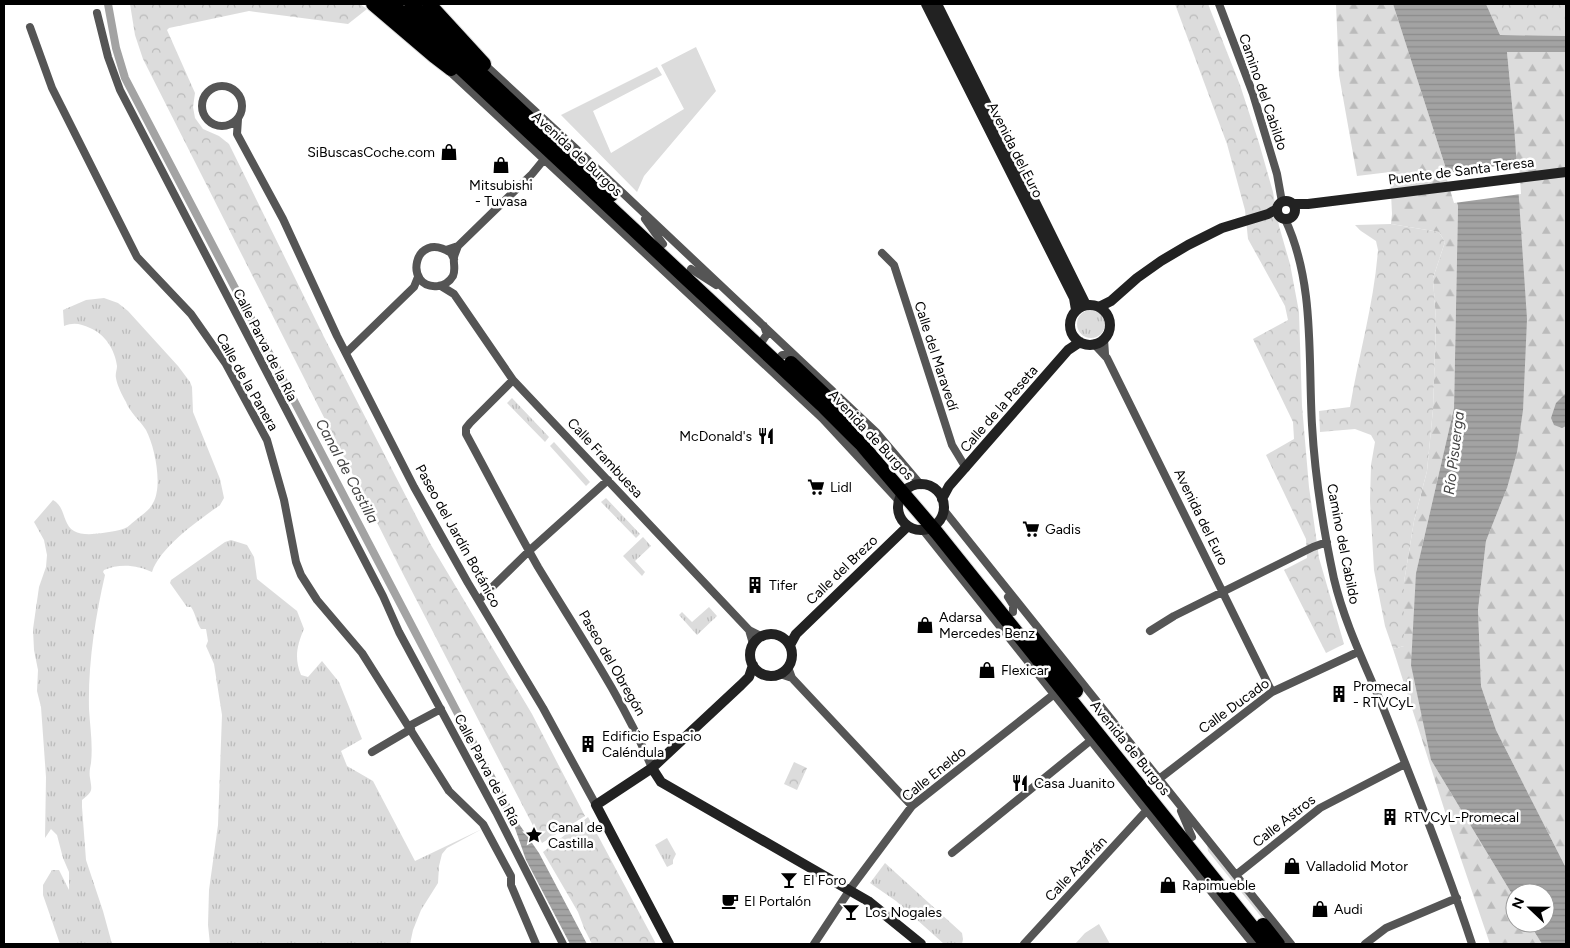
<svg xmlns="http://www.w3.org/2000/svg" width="1570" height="948" viewBox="0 0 1570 948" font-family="Figtree,sans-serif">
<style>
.grass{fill:url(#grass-tufts)}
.forest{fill:url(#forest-firs)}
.park{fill:url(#park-crowns)}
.garden{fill:#dcdcdc}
.water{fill:url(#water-rules)}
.pier{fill:#fff}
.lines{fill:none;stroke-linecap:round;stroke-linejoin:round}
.canal{stroke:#a3a3a3;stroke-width:8}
.highway-casing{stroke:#dbdbdb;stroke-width:16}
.street{stroke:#555;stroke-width:8}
.secondary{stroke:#222;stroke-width:10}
.highway{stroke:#000;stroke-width:14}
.labels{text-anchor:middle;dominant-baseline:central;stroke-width:5;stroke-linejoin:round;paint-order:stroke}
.street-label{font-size:14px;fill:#000;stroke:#fff}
.poi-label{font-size:14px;fill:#000;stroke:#fff;text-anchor:start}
.water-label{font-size:15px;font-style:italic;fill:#444;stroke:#fff}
</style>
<defs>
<pattern id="grass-tufts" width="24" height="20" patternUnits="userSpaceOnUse" patternTransform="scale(1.25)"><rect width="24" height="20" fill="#dcdcdc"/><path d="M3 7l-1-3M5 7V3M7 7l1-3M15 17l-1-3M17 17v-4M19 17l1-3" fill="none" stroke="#bbb"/></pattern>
<pattern id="forest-firs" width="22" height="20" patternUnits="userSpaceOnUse" patternTransform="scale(1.25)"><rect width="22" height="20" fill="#dcdcdc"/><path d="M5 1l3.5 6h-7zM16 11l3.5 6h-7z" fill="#bbb"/></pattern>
<pattern id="park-crowns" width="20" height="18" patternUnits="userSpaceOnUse" patternTransform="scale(1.25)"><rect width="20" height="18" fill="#dcdcdc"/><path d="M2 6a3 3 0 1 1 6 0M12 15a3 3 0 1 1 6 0" fill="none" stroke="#bbb"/></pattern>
<pattern id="water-rules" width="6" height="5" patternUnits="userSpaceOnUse" patternTransform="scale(1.25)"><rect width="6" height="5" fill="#a3a3a3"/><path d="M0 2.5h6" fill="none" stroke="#8b8b8b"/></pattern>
</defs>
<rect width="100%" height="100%" fill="#fff"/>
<path class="grass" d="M104 298 118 303 128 311 178 366 190 382 192 387 193 412 220 479 224 498 220 505C199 520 160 547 152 572 138 565 119 563 104 570L103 572 105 575C95 618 88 664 89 709 90 727 93 744 91 763 90 768 89 773 90 778 92 791 93 791 82 800V807L86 860 103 911 112 944H60L43 895V885L52 870H59L69 890V872L63 858 57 835 51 829 45 838 46 777 41 707 37 691 38 670 34 650 33 629 39 587 46 567 47 555 44 540 34 522 53 500C66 507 62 524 74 531 84 537 103 533 115 531 129 528 127 527 137 519 143 514 149 511 153 503 163 486 155 447 146 430 140 420 130 413 126 402 122 395 117 385 116 378 115 374 117 370 117 366 115 350 105 334 90 328 81 324 74 322 64 326L63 310 86 300Z
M1077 324a14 14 0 1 1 28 0a14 14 0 1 1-28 0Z
M512 398 549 437 545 442 507 403Z
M554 442 590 482 586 486 550 446Z
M606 498 640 534 636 538 601 502Z
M643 537 651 546 635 561 645 572 642 576 623 556Z
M231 540 247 545 254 557 257 579 297 611 304 629C297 645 294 658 301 675L308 677 322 661 339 682 362 739 341 751 347 766 373 781 415 861 482 829 447 848 442 854 439 866 438 883 421 910 413 930 410 944H210L208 925 209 890 218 825 222 715 214 664 206 646 208 641 206 629H201C196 622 196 614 191 607H187L170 583 171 580 225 542Z
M709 607 717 616 697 635 679 615 682 612 692 622Z
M667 838 676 854 673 860V864L667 867 655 845Z
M885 863 962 933 963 939 962 944H944L896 901 870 883Z"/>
<path class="forest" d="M1336 4H1393L1458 206 1454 408 1416 573 1431 760 1515 899V923H1529L1542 944H1490L1448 821 1393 649 1404 646V582L1414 521 1427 471 1433 409 1436 321 1433 278 1445 242 1439 232 1391 224 1392 214 1390 172 1357 176 1339 75Z
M1507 52H1566V868L1496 730 1481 686 1478 610 1486 541 1507 488 1514 125Z"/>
<path class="park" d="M130 4H360L367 9 348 24 249 11 169 28 167 30 195 93 193 107 195 118 203 129 219 136 229 144 324 337 431 545 532 714 585 816 542 843 401 570 143 59 135 35Z
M1175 4H1208L1240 85 1259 143 1273 192 1279 226 1290 264 1299 312 1302 406 1309 487 1319 558 1344 644 1326 653 1284 570 1307 558 1306 539 1266 455 1294 439 1293 422 1253 339 1288 320 1285 306 1248 239 1245 210 1227 144Z
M1486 4H1566V36L1500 35Z
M1391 224 1439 232 1445 242 1433 278 1436 321 1433 409 1427 471 1414 521 1404 582V646L1393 649 1385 626 1374 570 1370 501 1371 465 1375 442 1371 435 1355 429 1320 432 1319 411 1350 407C1359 354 1374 303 1378 250L1376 241 1361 231 1355 225Z
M794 762 807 768 797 790 784 784Z
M588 817 656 944H592L584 928 578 912 543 852Z"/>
<path class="garden" d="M696 47 716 91 644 176 637 192 561 115 657 67 662 75 593 111 611 153 684 109 661 65Z
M1207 843 1287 944H1283L1208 851Z
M1099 924 1110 944H1075L1085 933Z"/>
<path class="water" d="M1393 4H1486L1500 35 1566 36V52H1507L1514 125 1527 319 1523 410 1517 452 1507 488 1486 541 1478 610 1481 686 1496 730 1566 868V944H1542L1529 923H1545V893H1515V899L1431 760 1411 665 1416 573 1454 408 1458 206Z
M1565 394H1566V426L1562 428 1554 425 1551 418 1556 403Z
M508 808 539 853 587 944H570L526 860Z"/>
<path class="pier" d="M1519 163 1521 194 1454 203 1445 173Z"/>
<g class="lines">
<path class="canal" d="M108 4 116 48 125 78 512 817"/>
<g class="highway-casing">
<path id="highway" d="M373 4 434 56 451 69
M392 4 824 407 861 444 937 533 1266 944
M411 4 474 67 611 195
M429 4 484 64
M791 363 853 422
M1032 636 1076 691
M1263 925 1278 944"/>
</g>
<path class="street" d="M1219 4 1253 94 1277 174 1282 202
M97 13 108 57 120 90 383 596 399 632 496 812 563 944
M30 27 52 88 137 257 191 314 226 364 267 440 284 500 296 562 301 575 317 600 362 653 449 791 483 824 511 876V885L536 944
M484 64 574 147 877 433 921 485
M446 68 822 418 899 501
M202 106a20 20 0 1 1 40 0a20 20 0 1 1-40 0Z
M238 119 237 134 283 219 337 336 414 487 468 583 543 708 596 805
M645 219 663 244
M1285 219C1315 283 1308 356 1312 425 1315 477 1323 528 1334 579 1345 625 1366 666 1384 710 1415 787 1446 865 1472 944
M446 250 458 246 532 174 546 157
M882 253 894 265 952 445 966 468
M454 259 451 253C413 228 403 290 438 286 445 285 450 281 453 276 456 269 453 263 454 257 455 253 457 249 458 246
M691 269 716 285
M441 286 454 294 513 380 749 630 761 636
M1104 339 1105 354
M1094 344 1107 358 1272 692
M756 346H759L767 334 764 326
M346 353 414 287 418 277
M775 364 782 355H789L796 358
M513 380 470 423 466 428V434C490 478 513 523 538 567 578 633 622 697 652 768
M943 509 1291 944
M923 530 1253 944
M1008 597 1013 605V612
M479 600 529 551 608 480
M749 630 753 644
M1150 631 1174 616 1313 547 1327 542
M788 667 792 678 912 806
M780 674 792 678
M409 726 441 709
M372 752 411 729
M1159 779 1272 692 1358 652
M1181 811 1192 837
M952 853 1090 741
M1236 875 1320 808 1405 764
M814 944 853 885 912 806 1053 695
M1024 944 1147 810
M1365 944 1386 928 1457 898"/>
<path class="secondary" d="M926 4 1074 298 1076 310
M937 4 1086 305
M1277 210a9 9 0 1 1 18 0a9 9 0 1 1-18 0Z
M1293 204H1308L1566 172
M1070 325a20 20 0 1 1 40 0a20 20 0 1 1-40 0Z
M1099 307 1111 301 1137 278 1161 261 1188 245 1222 228 1268 214 1277 209
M898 507a23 23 0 1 1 46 0a23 23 0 1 1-46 0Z
M942 499 949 486 1068 350 1080 342
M750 655a21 21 0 1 1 42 0a21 21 0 1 1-42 0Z
M790 645 796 634 908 526
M652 768 661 782 868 901 921 944
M669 944 596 805 652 768 741 685 749 677 753 665"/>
<use href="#highway" class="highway"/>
</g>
<defs>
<g id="shop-bare" transform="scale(1.35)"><path d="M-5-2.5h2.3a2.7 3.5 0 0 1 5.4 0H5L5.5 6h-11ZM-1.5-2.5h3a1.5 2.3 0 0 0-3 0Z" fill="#000" stroke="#fff" stroke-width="2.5" paint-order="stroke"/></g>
<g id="restaurant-bare" transform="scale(1.35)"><path d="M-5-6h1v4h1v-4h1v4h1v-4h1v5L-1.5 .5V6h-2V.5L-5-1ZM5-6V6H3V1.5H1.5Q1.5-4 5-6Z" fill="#000" stroke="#fff" stroke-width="2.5" paint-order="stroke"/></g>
<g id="supermarket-bare" transform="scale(1.35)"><path d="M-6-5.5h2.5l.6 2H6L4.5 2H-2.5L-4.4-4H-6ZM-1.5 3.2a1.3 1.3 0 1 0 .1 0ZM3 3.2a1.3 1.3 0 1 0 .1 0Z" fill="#000" stroke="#fff" stroke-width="2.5" paint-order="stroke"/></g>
<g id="building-bare" transform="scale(1.35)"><path d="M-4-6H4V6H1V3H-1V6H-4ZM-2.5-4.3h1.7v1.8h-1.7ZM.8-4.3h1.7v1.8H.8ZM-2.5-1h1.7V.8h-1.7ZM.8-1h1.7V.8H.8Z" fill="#000" stroke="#fff" stroke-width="2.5" paint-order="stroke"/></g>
<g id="sight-bare" transform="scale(1.35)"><path d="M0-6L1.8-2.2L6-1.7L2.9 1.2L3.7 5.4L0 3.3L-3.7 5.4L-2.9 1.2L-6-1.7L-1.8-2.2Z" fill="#000" stroke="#fff" stroke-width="2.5" paint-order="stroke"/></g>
<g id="bar-bare" transform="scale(1.35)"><path d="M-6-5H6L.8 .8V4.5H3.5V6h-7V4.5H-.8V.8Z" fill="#000" stroke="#fff" stroke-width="2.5" paint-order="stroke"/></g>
<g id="cafe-bare" transform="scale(1.35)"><path d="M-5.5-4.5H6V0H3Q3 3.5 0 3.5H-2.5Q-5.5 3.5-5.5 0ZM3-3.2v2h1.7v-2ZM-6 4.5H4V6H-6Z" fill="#000" stroke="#fff" stroke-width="2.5" paint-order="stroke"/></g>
</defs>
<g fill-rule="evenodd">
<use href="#shop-bare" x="449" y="152"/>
<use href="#shop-bare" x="501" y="165"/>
<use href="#restaurant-bare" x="766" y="436"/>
<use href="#supermarket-bare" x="816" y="487"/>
<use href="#supermarket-bare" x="1031" y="529"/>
<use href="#building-bare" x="755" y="585"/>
<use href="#shop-bare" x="925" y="625"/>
<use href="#shop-bare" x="987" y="670"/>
<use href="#building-bare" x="1339" y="694"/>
<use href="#building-bare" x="588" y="744"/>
<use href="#restaurant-bare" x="1020" y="783"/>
<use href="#building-bare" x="1390" y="817"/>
<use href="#sight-bare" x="534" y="835"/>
<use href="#shop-bare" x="1292" y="866"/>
<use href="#bar-bare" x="789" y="880"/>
<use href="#shop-bare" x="1168" y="885"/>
<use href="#cafe-bare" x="730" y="901"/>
<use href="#shop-bare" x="1320" y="909"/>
<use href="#bar-bare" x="851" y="912"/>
</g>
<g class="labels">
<g class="street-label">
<text transform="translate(1263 92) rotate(71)">Camino del Cabildo</text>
<text transform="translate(1015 150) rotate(63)">Avenida del Euro</text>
<text transform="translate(577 154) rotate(43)">Avenida de Burgos</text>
<text transform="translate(1461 171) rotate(-7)">Puente de Santa Teresa</text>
<text transform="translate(265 345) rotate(63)">Calle Parva de la Ría</text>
<text transform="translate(936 356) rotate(72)">Calle del Maravedí</text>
<text transform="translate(247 382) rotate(60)">Calle de la Panera</text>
<text transform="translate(999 409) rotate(-49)">Calle de la Peseta</text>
<text transform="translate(871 435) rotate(47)">Avenida de Burgos</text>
<text transform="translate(605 458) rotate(47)">Calle Frambuesa</text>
<text transform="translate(1201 517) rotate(64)">Avenida del Euro</text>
<text transform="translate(458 536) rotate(61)">Paseo del Jardín Botánico</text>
<text transform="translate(1343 544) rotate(79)">Camino del Cabildo</text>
<text transform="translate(842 570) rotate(-44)">Calle del Brezo</text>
<text transform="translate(612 663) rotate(60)">Paseo del Obregón</text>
<text transform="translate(1234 706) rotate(-36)">Calle Ducado</text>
<text transform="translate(1130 748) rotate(51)">Avenida de Burgos</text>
<text transform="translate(487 770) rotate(62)">Calle Parva de la Ría</text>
<text transform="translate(934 774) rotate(-39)">Calle Eneldo</text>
<text transform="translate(1284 821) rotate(-38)">Calle Astros</text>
<text transform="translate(1076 869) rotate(-47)">Calle Azafrán</text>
</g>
<g class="poi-label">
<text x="435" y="152" text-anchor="end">SiBuscasCoche.com</text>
<text x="501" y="185" text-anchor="middle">Mitsubishi<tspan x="501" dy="16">- Tuvasa</tspan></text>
<text x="752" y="436" text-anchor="end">McDonald's</text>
<text x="830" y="487">Lidl</text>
<text x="1045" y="529">Gadis</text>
<text x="769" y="585">Tifer</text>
<text x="939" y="617">Adarsa<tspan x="939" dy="16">Mercedes Benz</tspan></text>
<text x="1001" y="670">Flexicar</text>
<text x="1353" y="686">Promecal<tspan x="1353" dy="16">- RTVCyL</tspan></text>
<text x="602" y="736">Edificio Espacio<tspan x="602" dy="16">Caléndula</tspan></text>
<text x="1034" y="783">Casa Juanito</text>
<text x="1404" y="817">RTVCyL-Promecal</text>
<text x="548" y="827">Canal de<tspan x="548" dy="16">Castilla</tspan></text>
<text x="1306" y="866">Valladolid Motor</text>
<text x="803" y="880">El Foro</text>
<text x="1182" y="885">Rapimueble</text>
<text x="744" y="901">El Portalón</text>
<text x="1334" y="909">Audi</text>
<text x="865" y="912">Los Nogales</text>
</g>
<g class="water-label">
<text transform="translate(1454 453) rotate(-83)">Río Pisuerga</text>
<text transform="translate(347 471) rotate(62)">Canal de Castilla</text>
</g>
</g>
<rect width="1570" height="948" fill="none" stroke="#000000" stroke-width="10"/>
<g transform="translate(1530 908) rotate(292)"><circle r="24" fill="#ffffff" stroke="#999999"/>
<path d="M0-4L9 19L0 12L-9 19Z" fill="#000000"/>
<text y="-8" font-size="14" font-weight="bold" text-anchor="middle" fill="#000000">N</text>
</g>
</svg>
